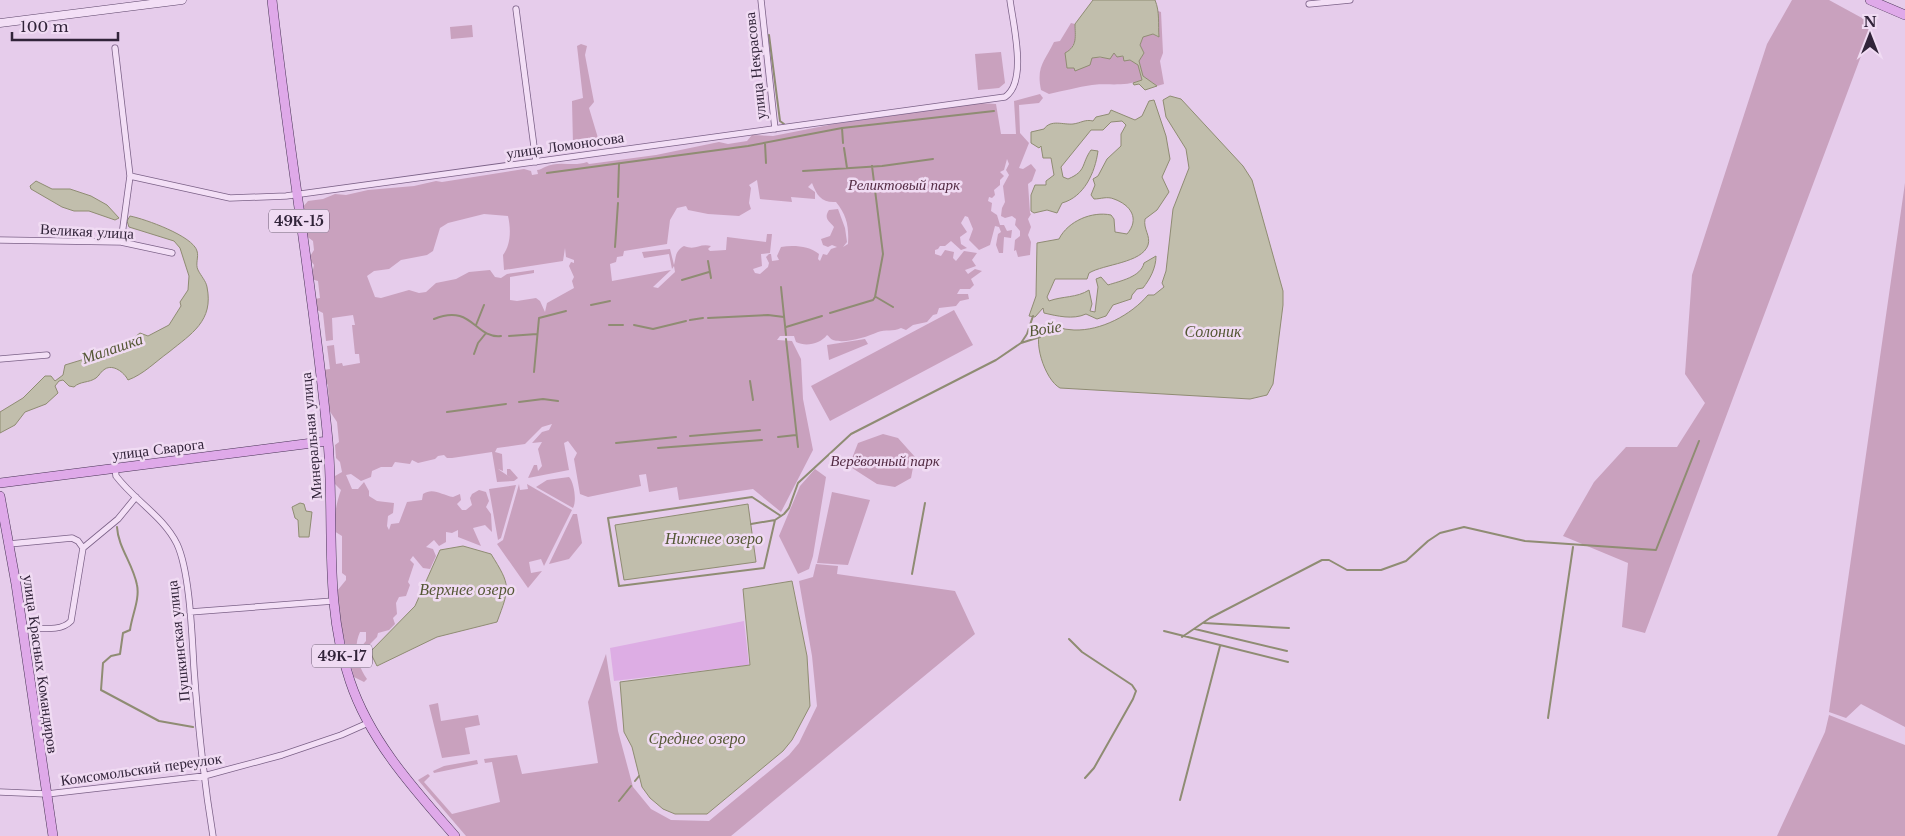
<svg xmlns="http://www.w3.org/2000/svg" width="1905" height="836" viewBox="0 0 1905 836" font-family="'Libre Baskerville',serif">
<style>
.green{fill:#c9a1be;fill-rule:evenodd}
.sand{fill:#ddade4}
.water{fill:#c1beac;stroke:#8f8c73}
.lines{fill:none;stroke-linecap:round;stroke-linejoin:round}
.stream{stroke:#8f8c73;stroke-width:2}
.street-casing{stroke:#7b6187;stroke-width:7}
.secondary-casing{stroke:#5c4469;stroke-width:9}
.primary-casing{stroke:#493556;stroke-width:10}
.street{stroke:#f3dff6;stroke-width:5.5}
.secondary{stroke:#f3dff6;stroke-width:8}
.primary{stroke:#dfa9e9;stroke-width:9}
.labels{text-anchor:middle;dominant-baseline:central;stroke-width:5;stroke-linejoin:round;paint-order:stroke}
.shield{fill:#f0dbf3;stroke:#6a5a71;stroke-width:1}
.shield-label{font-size:14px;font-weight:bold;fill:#312339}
.street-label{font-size:15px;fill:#312339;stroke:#f0dbf3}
.park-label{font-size:15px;font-style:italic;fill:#542c44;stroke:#f0dbf3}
.water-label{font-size:16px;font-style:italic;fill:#545734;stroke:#f0dbf3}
</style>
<rect width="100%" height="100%" fill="#e6cceb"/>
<path class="green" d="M1792 0H1829L1873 24 1645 633 1622 627 1628 563 1563 536 1594 482 1626 447H1677L1705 403 1685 374 1692 275 1767 44Z
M1158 11 1161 12 1163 53 1160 61 1164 84 1157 86 1143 76 1139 61 1144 53 1140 45 1143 37 1153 34 1158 37Z
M1071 23 1075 24V41L1067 56 1066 65 1095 57 1105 58 1114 53 1138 64 1142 80C1124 87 1110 83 1092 85 1078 87 1063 91 1049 94L1041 90C1036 66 1045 61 1054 42L1060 41Z
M472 25 473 37 451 39 450 27Z
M581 44 587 46 585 55 594 102 589 108 598 138 595 142 573 145 572 101 583 98 577 46Z
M1001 52 1005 83 999 88 978 90 975 54Z
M1040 94 1043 98 1039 103 1019 105 1020 133 1029 143 1019 168 1023 169 1031 164 1036 170 1032 181 1028 184 1030 213 1031 214 1028 219 1031 227 1028 235 1031 242 1030 255 1018 257 1016 250 1014 251 1015 240 1020 236V231L1015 225 1016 219 1012 216 1005 218 1001 216 1002 208 1005 202 1003 186 1009 175 1006 170 1009 164 1007 159 1004 170 1000 172 1004 176 1000 180V185L994 190 995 195 992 198 989 197 988 201 992 203 991 211 997 215 1000 225H1004L1007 231 1012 230 1011 238 1004 237 1003 253H999L996 245 998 234 1001 232 999 227 995 226 990 245 979 250 969 240 973 229 968 217 965 216 961 223 967 232 960 237 961 244 967 248 961 250 951 241 945 246H940L938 249 935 250V254L941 256 945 250 954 252 953 258 956 261 964 251 977 253 972 260 976 266 965 270 968 274 975 269 982 271 971 279 974 285 970 289H960L957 294H968L969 299 960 301 956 306 939 308 937 314 933 315 927 322 913 325 906 330 901 328C893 332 885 329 878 332 867 337 845 344 833 340 830 339 829 336 827 335 820 344 806 347 796 342L794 336H780L777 340 792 341 801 359 803 399 813 450 781 512 753 489 679 500 677 487 649 492 646 474 639 475 641 486 588 497 580 494 574 459 577 453 568 441 564 443 569 470 528 478 534 465H537L538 471 542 466 538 449 542 442 532 443 542 432 549 430 552 424 542 427 525 444 497 448 495 452 502 454 503 471 498 469 511 478 507 475V469H510L518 478 514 481 497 482 492 452 452 458H447L444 455 438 456 435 459 418 463 412 460 410 464 395 462 392 467H381L372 471 371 477 361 481 351 474 346 475 352 489H358L364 482 369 491V496L377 501 394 503 393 513 388 516 387 526 389 530 391 524 399 523 407 502 422 500 423 494C433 487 442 495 453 497L460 494 461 500 457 504 462 510H466L472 505 470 498 472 494 479 490 486 492 489 501 486 507 491 514 492 532 485 525 473 528 481 546 458 537V530L452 533 446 532V542L439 546 434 540 426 547 433 549 436 556 430 569 423 568 413 556 410 560 414 564 408 582 410 585 406 596 399 597 396 603 397 614 393 618 395 624 389 630 378 633 377 637 370 644 369 651 364 653 360 648 366 641V632H360C353 647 357 665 367 679L364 682 354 677 340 624 337 591 346 580V576L342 573V536L334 531C334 517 336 504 341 490L335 484V476L342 472 340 462 336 458 335 445 339 442 337 422 329 410 328 385 323 380V370L330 369 327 346 334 345 336 364 342 363 343 366 360 363 359 354H355L352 325H355L353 315 332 318 333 340 326 341 323 313 315 309V299L320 298 318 281 311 279 314 265 309 258 314 250 313 241 305 235 302 208 308 201 323 199 335 194 346 195 368 190 414 186 436 181 442 182 524 169 531 171 532 175 538 174 537 170C540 170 542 168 545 167 558 160 574 167 587 162L589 164 656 155 719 142 728 144 747 141 752 135 773 136 834 124 979 103 996 104 1001 134H1016L1014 101ZM757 180 760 199 792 202 791 197 815 199V192L808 187 812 183C817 196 822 203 836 202 847 216 849 226 848 244L843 247 847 242 845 228 838 209 829 210C823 219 830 221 834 227L830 236 821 239 823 245 828 247 832 245 837 247 831 249 827 255 823 254 820 261 818 259 819 254C809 246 794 245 781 247L777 256 779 260 772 261 771 254H769L766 257 769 263 768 267 760 274 755 273 753 269 762 266 761 254 770 253 772 234H767L766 242 727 237 726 250 710 251 708 249 711 246C699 243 696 251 684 246 675 251 676 257 674 265L670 249 642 252 644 258 669 254 672 269 674 266 675 272 658 288 653 287 671 270 612 281 610 264 616 262 617 257 623 256 624 251 667 244 670 220 677 208 686 206 688 210 708 214 739 216 751 209 749 203 751 188 749 185ZM484 214 508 216C511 229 511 245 503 255L504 270 563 261 565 248 566 257 574 260V263L571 262 569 266 574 277 572 281 574 288 547 303 545 312 540 301 536 298 517 301 510 300V277L534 273V270L507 274 501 278 495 277 490 270 469 272 456 279 436 283 426 292 419 293 409 290 381 298 375 297 367 276 374 271 389 269 401 260 427 255 433 251 440 228 448 223Z
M1905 183V727L1861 704 1846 718 1829 712Z
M954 310 973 345 830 421 811 386Z
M865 339 868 344 829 360 827 345Z
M883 434 898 438 915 457 911 478 895 487 877 484 849 466 858 443Z
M815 469 826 477 813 556 809 569 798 574 779 536 800 486Z
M569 477C574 482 577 501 573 508L536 487 547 480Z
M519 484 520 490 528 489 527 484 572 510 544 566 541 559 529 562 531 573 542 571 528 588 497 544 503 540Z
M516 485 501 538 498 540 489 489Z
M832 492 870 500 848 565 817 563Z
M573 514H577L582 543 569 559 549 564Z
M816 564 838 566 837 574 955 591 975 634 731 836H466L418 780 428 774 430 776 424 782 452 814 500 802 492 762 485 763 484 759 517 755 522 774 598 763 588 702 606 654 618 731 633 787 651 809 671 820 709 821 789 755 799 743 817 706 812 656 799 581 813 577Z
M438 703 441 721 478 715 480 725 465 728 470 754 442 758 429 705Z
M1829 715 1905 745V836H1777L1825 732Z
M477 760 478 764 434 773 433 771 444 766Z"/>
<path class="sand" d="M744 621 749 665 614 681 610 648Z"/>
<path class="water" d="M1093 0H1155C1160 12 1158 24 1159 37L1153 34 1143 37 1140 45 1144 53 1139 61 1143 76 1157 86 1145 90 1139 84 1134 85 1133 83 1142 80 1138 65 1130 60 1124 61 1123 56 1117 57 1114 53 1110 59 1100 57 1092 58 1090 65 1075 71 1074 68H1067L1065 53C1078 46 1075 36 1075 24Z
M1170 96 1181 99 1243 166 1252 180 1283 291V305L1273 384 1267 395 1250 399 1060 388C1045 380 1031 339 1043 325 1053 325 1063 330 1074 330 1101 331 1131 315 1148 295H1154L1164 287 1162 283 1166 271 1173 209 1189 168 1186 149 1166 117 1163 100Z
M1154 100 1166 136 1170 159 1162 177 1169 192 1157 210 1145 219C1143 229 1151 236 1148 245 1142 263 1104 264 1089 273L1087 279H1055L1047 297 1049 301C1062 296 1077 298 1089 290L1092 304 1090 311 1095 312 1098 287 1096 279 1101 277 1108 285C1120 281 1141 277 1144 263L1156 256C1156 268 1150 279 1143 288L1137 289 1132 295 1131 299 1113 305 1106 316 1097 319 1086 314C1073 320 1057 316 1044 313L1043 308 1035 317 1029 316 1036 296 1037 243 1059 239C1068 221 1092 211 1111 215L1114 219 1115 232 1127 234C1140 219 1131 205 1114 199 1107 196 1101 199 1094 199L1091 195 1095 185 1093 179 1098 176 1107 159 1121 146V134L1126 125 1122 121 1111 122 1103 130H1091L1061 167 1063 177 1068 179C1087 171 1081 164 1091 150L1098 151C1095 173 1084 197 1062 203L1057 213 1047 210 1034 213 1031 211V195L1035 185H1046V181L1054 175 1051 158H1043L1041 146 1039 148 1031 143V132L1044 129C1051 119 1063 125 1073 124 1081 123 1085 119 1093 121L1096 117 1109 114 1111 110 1135 120 1142 116 1149 101Z
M36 181 52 189H70L91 196 107 205 119 218 115 220 89 211H74L62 207 31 189 30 186Z
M130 216C145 219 193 236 197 251 199 257 195 264 198 270 201 276 206 281 207 287 214 321 191 334 169 352 155 362 144 374 128 380 124 372 113 364 105 369 101 371 99 376 96 378 89 383 80 381 74 387L69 386 63 380 59 381 55 386 58 393 46 404 25 412 15 425 0 433V412L23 398 45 376H51L55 381 63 375 65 365 101 354 112 347C131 351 130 340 140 333L148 336 169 325 181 306 180 302 188 290 189 276 180 248 174 241 129 227 127 221Z
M300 503 304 504 306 511 312 512 309 537H299L298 520 295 518 292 507Z
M748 504 756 562 624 580 615 525Z
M463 546 491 554C511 586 510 587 497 622L437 637 377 666 370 652 415 606 440 550Z
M792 581 807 656 810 706 792 740 783 751 707 814H675L663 809 650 798 642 787 632 747 624 732 620 682 750 665 743 589Z"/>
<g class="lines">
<path class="stream" d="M769 35 780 121 784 124
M842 128 843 143
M765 143 766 163
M844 148 847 168
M803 171 882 166 933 159
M547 173 748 146 842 128 994 111
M618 197 619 164
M615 247 618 203
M708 261 711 278
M682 280 709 272
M781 287 786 335
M876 297 893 307
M591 305 610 301
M830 313 873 300 875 297 883 254 872 166
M708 318 768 315 784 317
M434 319C472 303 475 339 501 336
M690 320 703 318
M476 325 484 305
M609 325H623
M634 325 653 329 686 321
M786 327 822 316
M509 336 537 334
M786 339 798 447
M1021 343 1027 334 1033 316
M474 354 478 343 486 333
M534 372 539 318 566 311
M750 381 753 400
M519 402 543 399 558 401
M447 412 506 404
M690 436 760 430
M778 437 796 435
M616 443 676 437
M658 448 762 440
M775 520 764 568 619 586 608 518 752 497 781 516
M751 524 775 520 784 514 789 508 798 483 851 434 996 360 1021 343 1040 337
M117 527C118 547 133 564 137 585 140 599 132 615 130 630L123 633 120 654 111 656 103 663 101 690 159 721 193 727
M912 574 925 503
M1204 623 1289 628
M1195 629 1287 651
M1164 631 1288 662
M1182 637 1210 618 1322 560H1329L1347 570H1381L1406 561 1428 541 1440 533 1464 527 1525 541 1656 550 1699 441
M1069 639 1082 652 1132 685 1136 691 1133 699 1094 768 1085 778
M1548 718 1573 547
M635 781 639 776
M1180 800 1220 646
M619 801 631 786"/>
<g class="street-casing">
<path id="street" d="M761 0 775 129
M1309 4 1350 0
M516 9 536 162
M115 48 130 176 121 242
M130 176 230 198 286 196 1005 97C1028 82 1013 24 1010 0
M0 240 121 242 172 253
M0 359 47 355
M115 468 116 476C135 501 163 516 177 544 190 572 192 637 194 669 198 725 204 781 213 836
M9 544 72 538 78 541 83 548
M190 612 333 601
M22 628C37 627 60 633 71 621L83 548 118 519 136 497
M0 792 47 794 204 776 282 755 341 735 368 723"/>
</g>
<g class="secondary-casing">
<path id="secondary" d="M0 23 182 0"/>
</g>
<g class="primary-casing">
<path id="primary" d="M272 0C288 147 314 293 328 441 335 521 323 603 350 681 370 741 414 789 455 836
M1870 0 1905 15
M0 483 328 441
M0 496 16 584 53 836"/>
</g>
<use href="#street" class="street"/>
<use href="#secondary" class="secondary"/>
<use href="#primary" class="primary"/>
</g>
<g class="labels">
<g class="shield">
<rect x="269" y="209.5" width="60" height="23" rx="4"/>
<rect x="312" y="644.5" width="60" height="23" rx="4"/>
</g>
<g class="shield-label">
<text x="299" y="221">49К-15</text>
<text x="342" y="656">49К-17</text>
</g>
<g class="street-label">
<text transform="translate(755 66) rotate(-96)">улица Некрасова</text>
<text transform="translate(565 145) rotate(-8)">улица Ломоносова</text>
<text transform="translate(87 231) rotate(3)">Великая улица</text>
<text transform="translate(311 436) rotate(-95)">Минеральная улица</text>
<text transform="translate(158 449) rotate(-7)">улица Сварога</text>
<text transform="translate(178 641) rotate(-96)">Пушкинская улица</text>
<text transform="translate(41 664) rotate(82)">улица Красных Командиров</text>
<text transform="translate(141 769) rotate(-8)">Комсомольский переулок</text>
</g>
<g class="park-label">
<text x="904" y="184">Реликтовый парк</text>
<text x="885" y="460">Верёвочный парк</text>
</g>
<g class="water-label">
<text transform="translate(1045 328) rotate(-9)">Войе</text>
<text x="1213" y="331">Солоник</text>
<text transform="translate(112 348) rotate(-19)">Малашка</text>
<text x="714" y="538">Нижнее озеро</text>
<text x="467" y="589">Верхнее озеро</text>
<text x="697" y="738">Среднее озеро</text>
</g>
</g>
<g transform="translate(1870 35)" stroke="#f0dbf3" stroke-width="4" paint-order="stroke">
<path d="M0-4L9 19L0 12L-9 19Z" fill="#312339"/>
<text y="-8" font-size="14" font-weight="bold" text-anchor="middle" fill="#312339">N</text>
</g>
<path d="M12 32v8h106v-8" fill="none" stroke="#312339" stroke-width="2.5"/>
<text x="20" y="32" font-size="15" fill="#312339" stroke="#f0dbf3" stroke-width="4" paint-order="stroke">100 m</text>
</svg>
